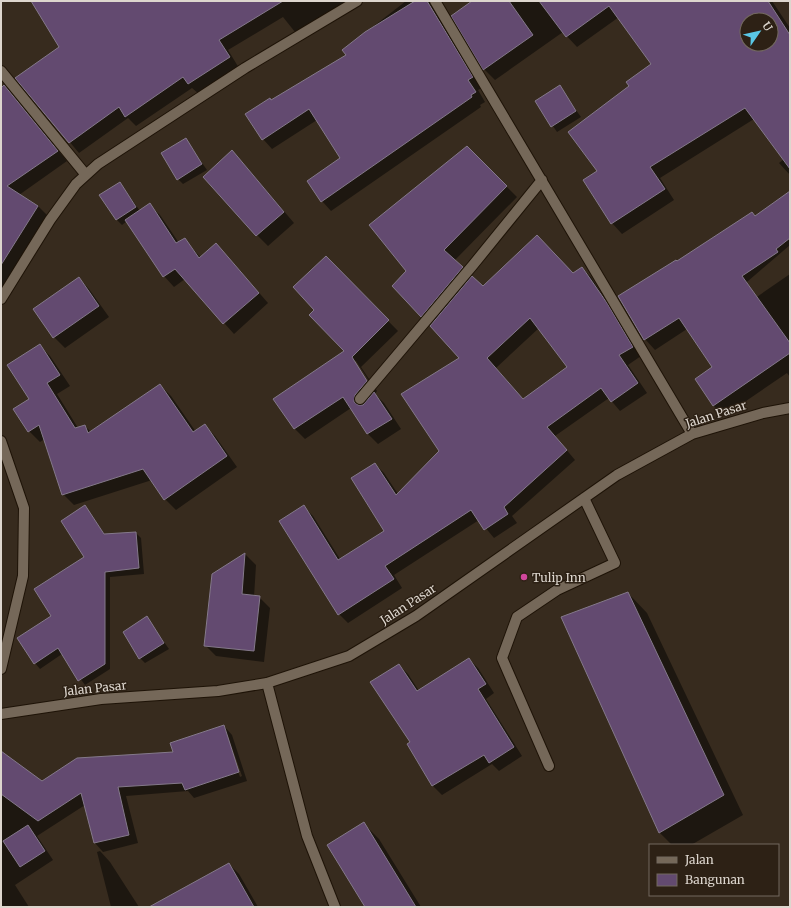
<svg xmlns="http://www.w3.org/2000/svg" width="791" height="908" viewBox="0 0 791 908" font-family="Merriweather,serif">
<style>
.shadow{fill:#0007;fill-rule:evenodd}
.building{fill:#634a70;stroke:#84798a;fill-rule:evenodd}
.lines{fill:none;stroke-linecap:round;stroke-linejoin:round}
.minor-casing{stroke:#1e1307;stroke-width:12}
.minor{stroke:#756859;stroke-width:10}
.hotel-dot{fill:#d1479c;stroke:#2d2115;stroke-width:1.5}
.labels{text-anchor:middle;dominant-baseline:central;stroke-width:3;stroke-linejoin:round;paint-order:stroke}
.street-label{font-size:12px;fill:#ddd6ce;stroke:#2d2115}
.poi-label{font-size:12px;fill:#ddd6ce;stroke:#2d2115;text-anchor:start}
</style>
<rect width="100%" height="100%" fill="#372b1e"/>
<path class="shadow" d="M32 1H353L299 37 283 17 228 50 239 68 199 94 192 88 136 126 128 118 79 153 16 78 60 47Z
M406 1H430L482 88 478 90 485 102 480 105 481 107 331 211 322 201 341 159 317 120 272 149 263 139 272 101 348 56 343 50Z
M474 1H772L790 28V175L779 163 784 159 754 119 660 178 674 200 622 234 612 223 630 86 652 64 619 17 577 47 563 32 495 80 484 69 453 16ZM747 20H771V44H747Z
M4 86 67 161 19 195 38 206 48 216 1 292V88Z
M559 87 581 117 557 132 536 101Z
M185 139 207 170 183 184 178 179Z
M467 147 517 197 454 261 483 287 573 275 582 268 591 277 641 356 628 365 647 393 620 411 609 398 555 436 575 460 512 516 517 523 494 538 479 520 394 575 402 588 348 623 339 614 304 507 313 516 340 559 385 531 375 464 384 473 398 494 440 452 461 358 422 316 407 271ZM539 328 569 367 524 400 496 368Z
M243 163 294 223 268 246 257 235Z
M120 183 140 211 149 205 160 215 179 243 184 239 201 258 226 255 268 303 234 334 185 279 174 287 164 276 127 221 122 225 116 219Z
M790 192V245L726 300 735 312 790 274V377L787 373 724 416 713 405V368L687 329 655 350 645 339 677 262 756 217Z
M326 258 398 331 361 367 377 391 375 394 384 403 401 429 378 444 368 434 351 408 305 439 295 429 275 399 346 351 315 310ZM353 361H356L371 384 369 385Z
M79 278 89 289 109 317 65 348 54 337 34 309Z
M39 345 50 356 70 386 57 394 78 428 85 426 91 432 160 385 171 396 196 432 205 426 215 436 237 467 176 510 165 499 152 480 74 505 63 494 45 439 40 442 29 431 30 399Z
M85 506 105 535 136 533 141 538 144 574 110 577V669L85 685 62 654 40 669 35 663 52 616 85 558Z
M245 554 256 565 254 597H259L270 608 264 662 216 656 205 645 213 575Z
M628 593 647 613 743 815 691 845H672L659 832Z
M147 618 169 649 145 663 140 658Z
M469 659 478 668 494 693 486 699 522 756 499 771 492 764 442 795 433 786 408 745 412 743 399 665 408 674 419 691Z
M224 726 232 735 247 781 194 798 188 791 126 796 138 843 103 852 95 843 85 805 37 836 53 860 15 885 29 907H1V752L42 782 174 753ZM226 736H228L242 776 240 777Z
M364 824 379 839 421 907H366Z
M100 851 110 862 139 907H111L97 852Z
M229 864 239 874 258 907H151Z"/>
<path class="building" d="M31 1H283L219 40 230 57 188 84 183 77 125 117 119 107 69 143 15 78 59 47Z
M415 1H427L473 77 468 80 476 92 471 95 472 97 321 202 307 181 340 158 309 109 262 140 245 114 270 98 271 100 346 55 342 50 365 32Z
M472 1H509L533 35 483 70 451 16Z
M539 1H768L790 35V169L745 108 650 167 665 189 611 224 583 180 597 171 568 132 629 86 626 82 651 64 609 6 566 37ZM747 20H771V44H747Z
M4 85 58 151 7 186 38 206 1 265V88Z
M560 85 576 111 551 127 535 101Z
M186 138 202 164 177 180 161 153Z
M467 146 507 186 444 250 463 267 421 317 392 286 406 271 369 225Z
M232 150 284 212 256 236 203 177Z
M120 182 136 207 116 220 99 195Z
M790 191V238L776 249 778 252 742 276 790 343V353L713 406 695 379 712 367 679 318 644 340 618 296 676 260 677 261 752 212 755 216Z
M150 203 176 243 185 238 199 258 216 243 259 293 223 324 175 269 163 277 125 220Z
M537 235 573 273 582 267 607 303 633 347 619 355 638 383 611 402 601 388 547 427 567 450 504 507 508 514 484 530 471 510 385 566 394 579 338 615 279 521 304 505 338 560 384 531 351 478 375 463 396 495 439 451 401 394 459 358 430 326 472 276 483 286ZM530 318 567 367 523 399 487 358Z
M326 256 389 320 352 357 367 381 355 395 354 402 358 405H363L374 392 392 419 367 434 343 397 294 429 273 399 344 351 309 315 314 310 293 287Z
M79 277 99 306 53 338 33 309Z
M40 344 60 375 47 383 75 428 85 425 88 433 160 384 193 432 205 424 227 456 164 500 143 469 62 495 39 425 28 432 13 409 29 399 7 365Z
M85 505 104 534 136 532 139 568 105 572V664L78 681 58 648 34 664 17 638 51 616 34 589 84 557 61 521Z
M245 553 242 594 260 596 254 651 204 646 212 574Z
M628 592 724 795 659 833 561 617Z
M147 616 164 643 139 659 123 632Z
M469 658 486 684 478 689 514 747 489 763 484 755 432 786 407 744 410 742 370 682 399 664 417 691Z
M224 725 239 772 185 790 182 783 118 787 129 835 94 843 81 793 38 821 1 794V751L42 781 77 758 173 752 170 743Z
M364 822 416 907H365L327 845Z
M28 825 45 851 20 867 3 841Z
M229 863 254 907H149Z"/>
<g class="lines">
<g class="minor-casing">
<path id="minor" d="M435 1 692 434
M1 71 86 175
M1 299 50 220 76 184 98 164 245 68 357 1
M360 399 473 265 542 180
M1 441 24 508 23 576 1 669
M267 683 307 836 335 907
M1 714 101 699 218 691 267 683 349 656 416 616 617 475 692 434 763 413 790 408
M549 766 502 658 517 617 557 590 615 563 584 498"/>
</g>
<use href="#minor" class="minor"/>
</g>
<circle class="hotel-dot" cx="524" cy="577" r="4"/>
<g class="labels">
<g class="street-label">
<text transform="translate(716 414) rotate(-18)">Jalan Pasar</text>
<text transform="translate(408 604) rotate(-33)">Jalan Pasar</text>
<text transform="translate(95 688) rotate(-6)">Jalan Pasar</text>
</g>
<g class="poi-label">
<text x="532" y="577">Tulip Inn</text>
</g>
</g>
<rect width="791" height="908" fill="none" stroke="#ddd6ce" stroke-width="4"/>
<rect x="649" y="844" width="130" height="52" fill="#2d2115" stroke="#73695f"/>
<rect x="657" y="857" width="20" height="6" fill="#756859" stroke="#73695f"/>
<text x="685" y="864" font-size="12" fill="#ddd6ce">Jalan</text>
<rect x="657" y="874" width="20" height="12" fill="#634a70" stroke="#73695f"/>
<text x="685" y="884" font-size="12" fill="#ddd6ce">Bangunan</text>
<g transform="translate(759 32) rotate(56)"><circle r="19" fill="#2d2115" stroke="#73695f"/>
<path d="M0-3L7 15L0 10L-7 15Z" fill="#5ac8e6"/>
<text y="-6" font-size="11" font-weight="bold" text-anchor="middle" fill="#ddd6ce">U</text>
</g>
</svg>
